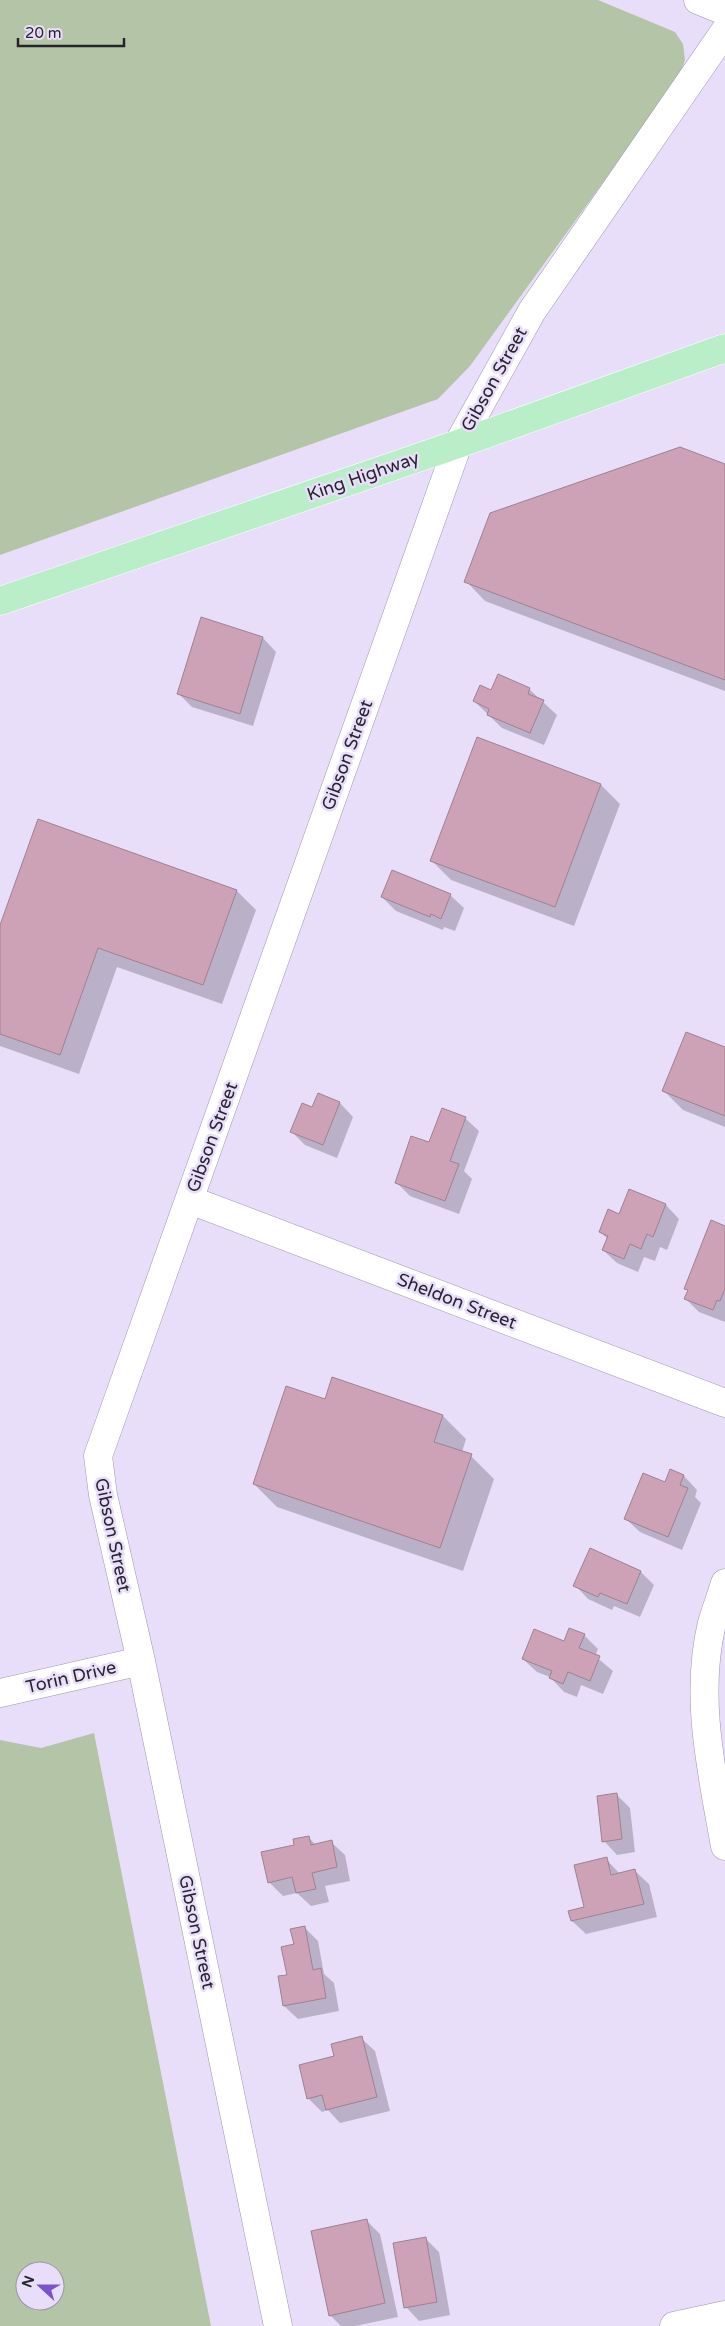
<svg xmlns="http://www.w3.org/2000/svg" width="725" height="2326" viewBox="0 0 725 2326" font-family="'Varela Round',sans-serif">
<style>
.green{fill:#b3c4a7;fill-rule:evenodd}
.shadow{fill:#0003}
.building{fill:#cda1b6;stroke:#9e828f}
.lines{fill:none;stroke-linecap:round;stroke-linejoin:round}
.minor-casing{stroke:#9f95af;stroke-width:29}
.major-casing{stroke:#fff;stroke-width:29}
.minor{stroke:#fff;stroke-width:28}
.major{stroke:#b9eec9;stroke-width:28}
.labels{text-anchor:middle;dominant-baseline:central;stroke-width:5;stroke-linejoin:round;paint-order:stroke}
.street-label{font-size:18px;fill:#28242f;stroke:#e9defa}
</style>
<rect width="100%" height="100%" fill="#e9defa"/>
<path class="green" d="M0 0H598L675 32 683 44 685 60 678 79 470 366 438 399 0 555Z
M94 1733 211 2326H0V1740L41 1748ZM25 2271H55V2301H25Z"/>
<path class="shadow" d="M725 465V691L485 601 466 581Z
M202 619 263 638 276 652 253 726 192 707 179 694Z
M529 689 557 715 544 745 502 728 474 701 492 692Z
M477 739 601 785 620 804 574 926 451 880 432 861Z
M237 891 256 910 222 1004 117 967 79 1074 0 1046V928Z
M450 895 464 908 455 931 444 927 443 930 396 911 382 897Z
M725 1049V1127L683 1110 664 1091Z
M319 1094 340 1103 353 1117 337 1158 305 1145 292 1132 313 1109Z
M465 1118 479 1131 464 1171 472 1179 459 1214 410 1196 396 1182 430 1144Z
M630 1191 666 1205 679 1219 667 1250 660 1247 655 1261 644 1257 638 1272 617 1263 603 1250 608 1239 600 1232 620 1215Z
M725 1227V1322L699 1312 686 1299 689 1291 686 1289Z
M326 1401 443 1416 466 1439 462 1452 471 1456 494 1479 463 1571 277 1507 254 1484Z
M671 1471 684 1476 697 1490 695 1497 701 1503 682 1550 640 1532 626 1519 665 1483Z
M641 1572 654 1585 640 1617 614 1606 612 1610 588 1599 575 1585Z
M584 1635 598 1649 595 1656 613 1671 603 1694 581 1685 577 1697 564 1692 550 1677 537 1672 523 1659Z
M616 1794 630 1808 635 1852 617 1855 604 1841Z
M308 1837 316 1845 331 1842 345 1855 350 1881 325 1886 329 1902 311 1906 297 1893 283 1896 269 1882 295 1846Z
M606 1859 620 1874 635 1871 649 1884 657 1917 586 1934 572 1921 570 1912 585 1908Z
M304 1927 318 1941 324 1974 334 1983 339 2011 298 2019 284 2006 295 1945Z
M361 2038 375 2051 390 2111 340 2123 328 2110 322 2112 308 2098 335 2057Z
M366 2220 380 2234 398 2317 355 2326H341L330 2315Z
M425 2238 439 2252 450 2315 419 2321 406 2307Z"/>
<path class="building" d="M680 447 725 464V680L464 582 490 513Z
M201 617 263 637 240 714 177 694Z
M498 674 530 688 528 694 544 700 530 733 487 715 489 709 473 701 480 685 491 690Z
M477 737 601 784 555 907 430 861Z
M38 819 237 890 203 985 98 948 60 1055 0 1034V925Z
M392 870 451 894 441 919 431 914 430 917 381 897Z
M686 1032 725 1047V1116L662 1091Z
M318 1093 340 1102 323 1145 290 1132 302 1103 312 1107Z
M442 1108 466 1117 450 1161 459 1164 445 1201 395 1183 411 1136 429 1142Z
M629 1189 666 1204 653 1237 647 1234 641 1249 630 1244 624 1259 602 1250 608 1236 599 1232 608 1209 619 1214Z
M711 1220 725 1226V1289L720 1301 717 1300 713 1310 684 1299 688 1290 684 1289Z
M332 1377 443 1415 434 1442 472 1454 440 1548 253 1484 286 1386 325 1399Z
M670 1469 684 1475 680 1485 688 1488 668 1537 624 1519 643 1473 665 1482Z
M590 1548 641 1571 627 1604 600 1593 598 1597 573 1586Z
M569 1628 585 1634 579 1648 600 1656 590 1681 568 1672 563 1684 549 1678 552 1671 522 1659 534 1629 564 1641Z
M617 1793 622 1839 602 1842 597 1796Z
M309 1836 311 1845 332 1840 337 1867 312 1873 316 1889 296 1893 292 1877 268 1883 261 1852 294 1845 293 1839Z
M607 1857 611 1875 635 1869 644 1904 571 1921 568 1911 584 1907 574 1865Z
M305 1926 313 1970 321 1968 326 1998 283 2006 278 1976 287 1975 281 1947 294 1944 290 1929Z
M362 2036 377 2097 326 2110 322 2095 307 2099 299 2065 334 2056 331 2044Z
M367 2219 385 2303 329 2316 311 2231Z
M426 2237 437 2302 404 2308 393 2243Z"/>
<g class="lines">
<g class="minor-casing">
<path id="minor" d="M698 0 725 11
M190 1200 725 1403
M725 1583C721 1596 716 1610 712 1623 694 1697 712 1773 725 1846
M0 1693 141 1661
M278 2326 141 1661 103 1495 98 1456 458 444 532 311 725 31
M674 2326 725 2315"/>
</g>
<g class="major-casing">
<path id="major" d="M0 601 458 444 725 348"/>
</g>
<use href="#minor" class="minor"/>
<use href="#major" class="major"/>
</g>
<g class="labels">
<g class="street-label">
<text transform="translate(494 379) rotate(-61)">Gibson Street</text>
<text transform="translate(363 476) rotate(-19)">King Highway</text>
<text transform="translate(347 755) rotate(-70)">Gibson Street</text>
<text transform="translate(212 1137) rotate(-70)">Gibson Street</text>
<text transform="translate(457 1301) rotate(21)">Sheldon Street</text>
<text transform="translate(113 1535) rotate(78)">Gibson Street</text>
<text transform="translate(71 1677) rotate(-13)">Torin Drive</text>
<text transform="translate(197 1932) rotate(78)">Gibson Street</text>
</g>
</g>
<g transform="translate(40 2286) rotate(291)"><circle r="24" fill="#e9defa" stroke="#9c94a9"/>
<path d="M0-4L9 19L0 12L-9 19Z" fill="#7c52cb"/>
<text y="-8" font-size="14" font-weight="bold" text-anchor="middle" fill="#28242f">N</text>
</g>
<path d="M18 38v8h106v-8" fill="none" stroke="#28242f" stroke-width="2.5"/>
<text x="25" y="38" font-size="15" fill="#28242f" stroke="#e9defa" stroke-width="4" paint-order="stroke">20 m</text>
</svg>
